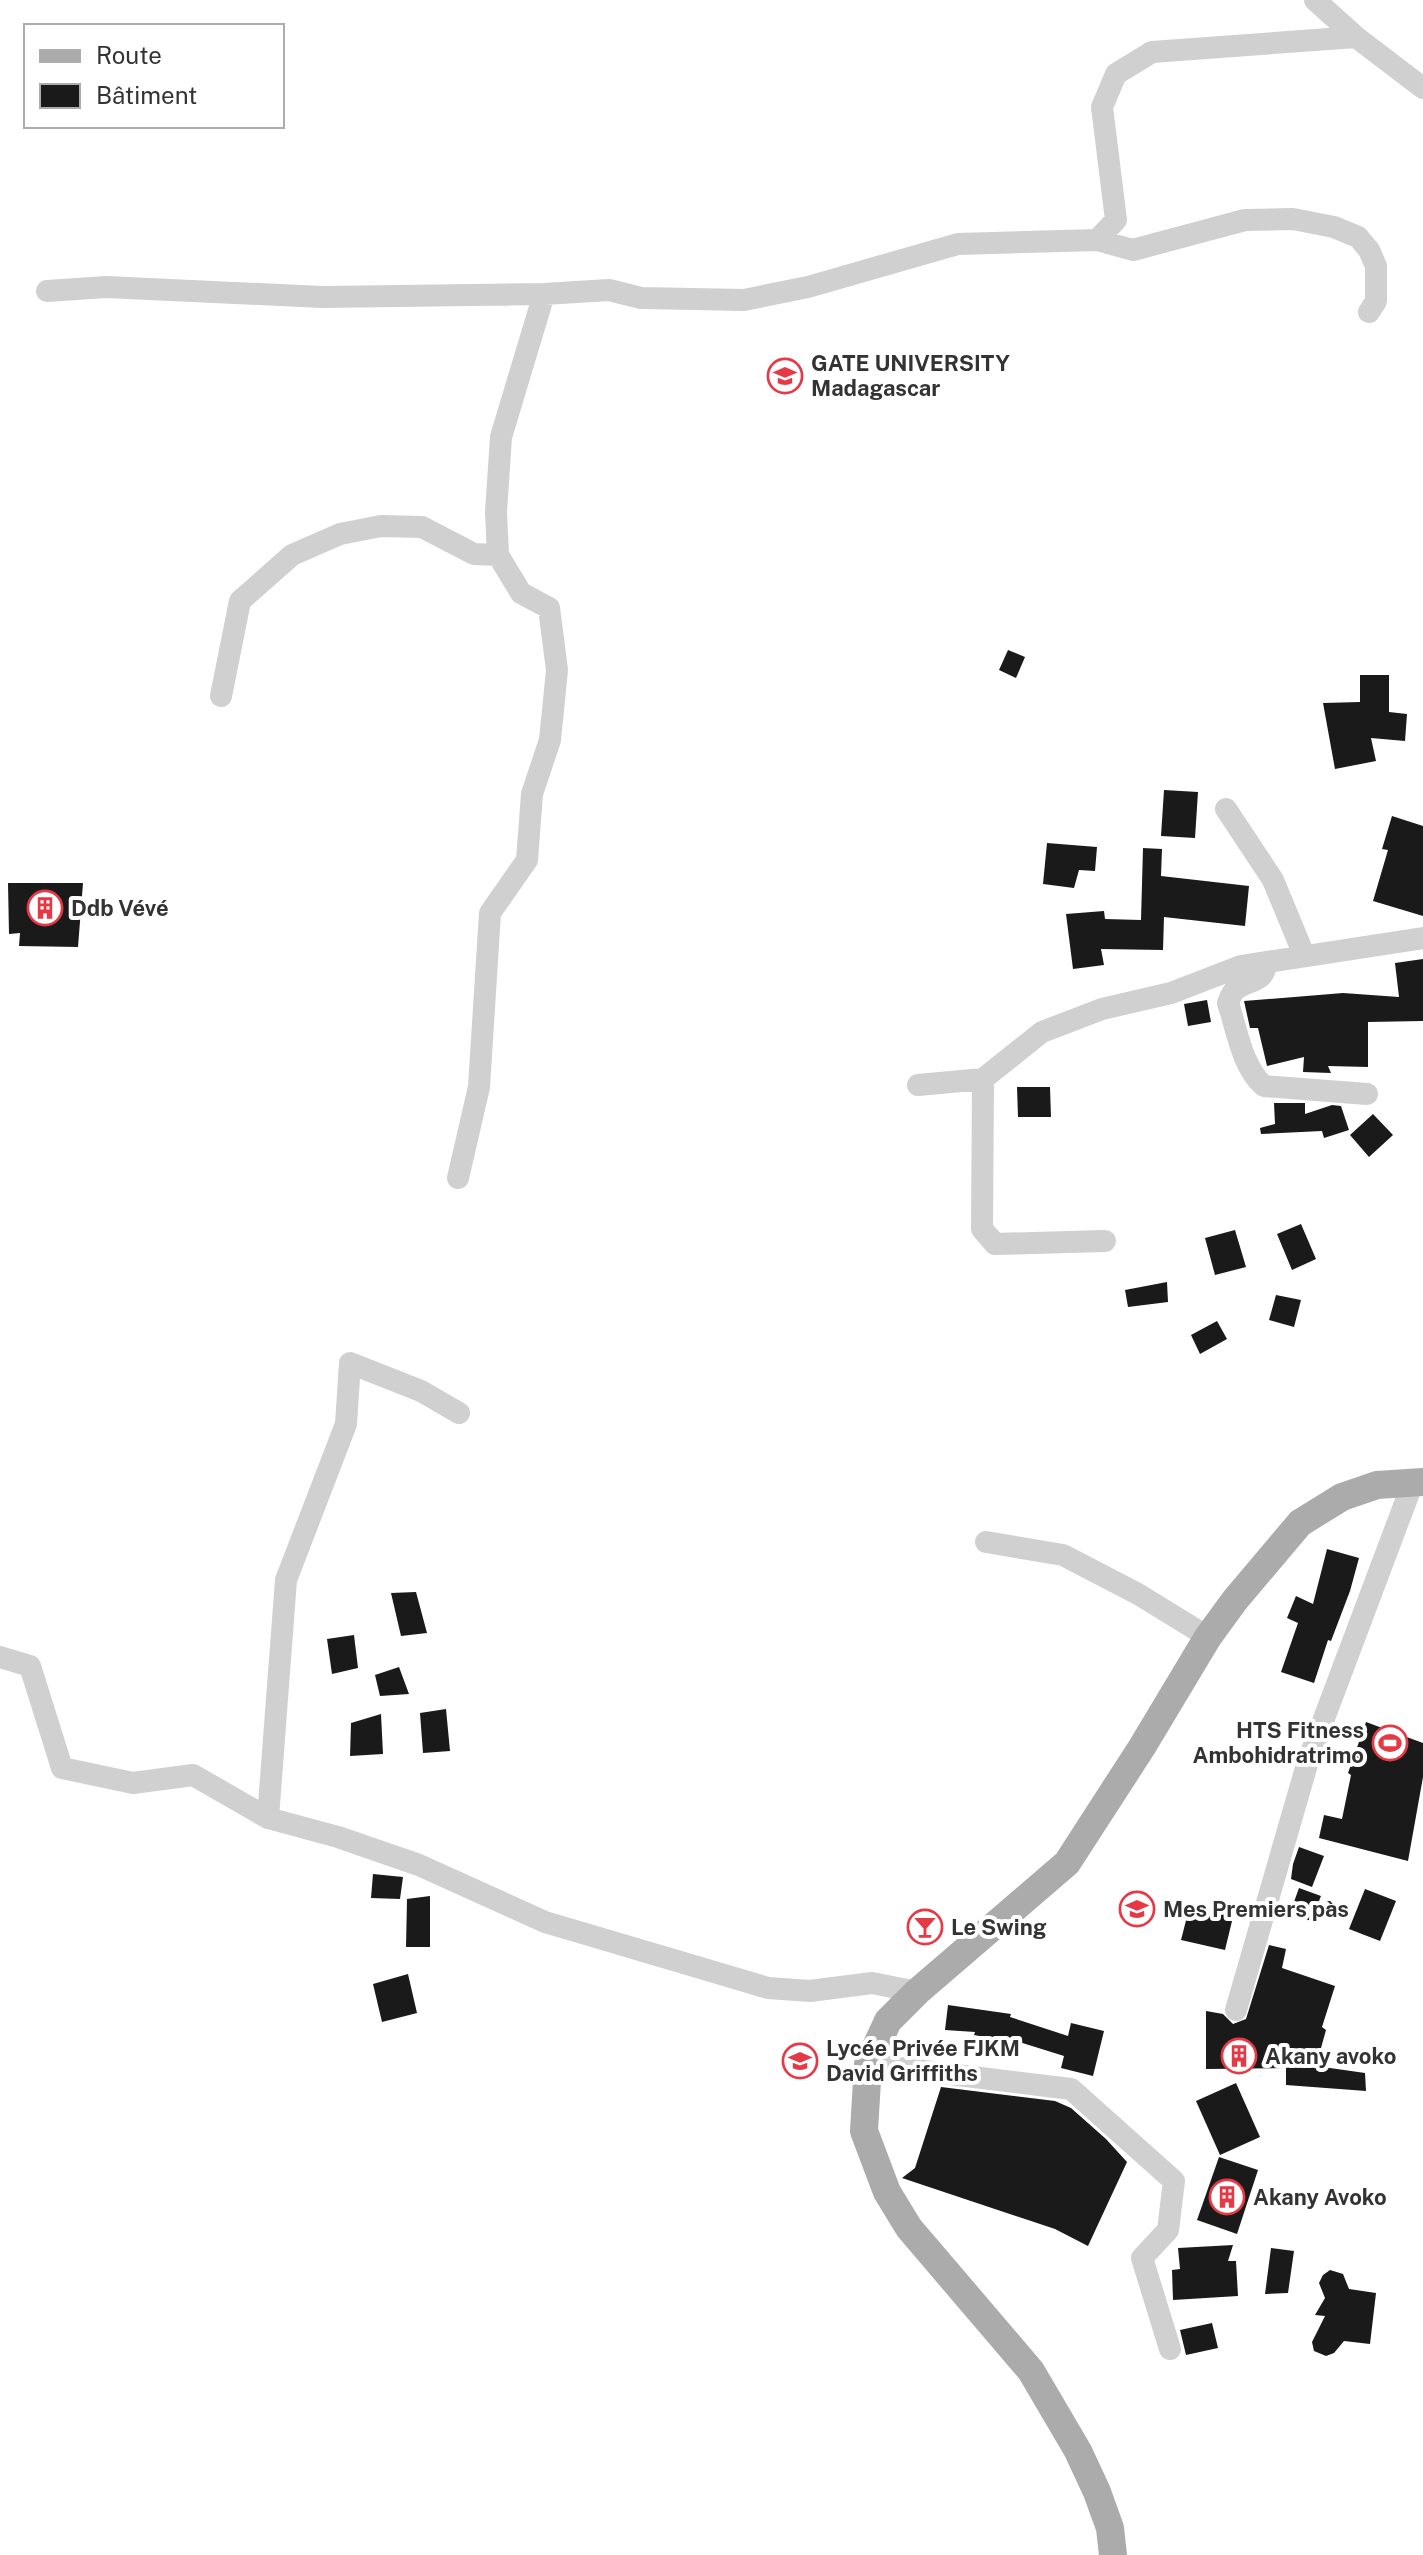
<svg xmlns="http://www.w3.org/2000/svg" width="1423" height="2555" viewBox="0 0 1423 2555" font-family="'Public Sans',sans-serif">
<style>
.building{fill:#1a1a1a}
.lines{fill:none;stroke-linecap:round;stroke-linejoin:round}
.minor{stroke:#d0d0d0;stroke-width:22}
.major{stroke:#ababab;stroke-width:28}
.labels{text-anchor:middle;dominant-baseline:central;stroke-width:8;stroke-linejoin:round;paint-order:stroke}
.poi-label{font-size:22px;font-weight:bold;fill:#333;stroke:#fff;text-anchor:start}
</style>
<rect width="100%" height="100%" fill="#fff"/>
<path class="building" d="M1008 650 1025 657 1016 678 999 670Z
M1360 675H1389V712L1407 714 1405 741 1371 738 1376 761 1335 769 1323 703 1360 702Z
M1164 790 1198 792 1195 838 1161 836Z
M1392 816 1423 826V916L1373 901 1388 850 1382 849Z
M1047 843 1097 847 1095 871 1079 870 1074 888 1043 884Z
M1143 848 1162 849 1161 876 1249 886 1245 926 1164 917 1163 950 1101 949 1104 965 1073 969 1066 914 1104 911 1105 919 1141 920Z
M8 883H83L78 947 19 946 20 933 9 934Z
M1423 959V1021L1368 1022V1067L1328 1066 1331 1073 1303 1072 1304 1057 1267 1066 1258 1028H1250L1244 1001 1343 993 1399 997 1395 963Z
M1207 1000 1211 1022 1188 1026 1184 1004Z
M1017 1087H1050L1051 1117H1018Z
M1274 1103H1305V1114L1332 1105 1341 1106 1349 1130 1324 1138 1322 1131 1261 1134 1260 1128 1275 1124Z
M1373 1114 1393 1135 1369 1157 1350 1135Z
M1301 1224 1316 1259 1292 1270 1277 1234Z
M1235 1230 1246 1267 1215 1275 1205 1238Z
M1167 1282 1168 1302 1128 1307 1125 1290Z
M1276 1295 1301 1300 1294 1327 1269 1320Z
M1217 1321 1227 1339 1200 1354 1191 1335Z
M1327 1549 1359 1558 1350 1591 1331 1641 1328 1640 1314 1683 1281 1672 1298 1623 1287 1618 1296 1596 1313 1604Z
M416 1592 427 1633 401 1636 391 1593Z
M354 1635 358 1668 332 1674 327 1639Z
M399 1667 409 1694 380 1696 375 1675Z
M446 1709 450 1751 423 1753 420 1713Z
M381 1714 383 1754 350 1756 351 1723Z
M1366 1722 1423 1743V1777L1408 1861 1319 1838 1324 1815 1342 1819 1351 1775 1348 1773Z
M1299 1847 1324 1856 1312 1887 1291 1879 1293 1864Z
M373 1874 403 1877 400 1899 371 1898Z
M1299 1888 1321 1896 1311 1921 1290 1913Z
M1365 1889 1396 1901 1380 1941 1349 1929Z
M430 1896V1947H406L407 1899Z
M1190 1905 1221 1912 1232 1921 1225 1950 1181 1940Z
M1269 1945 1286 1949 1282 1968 1335 1986 1322 2027 1326 2030 1316 2066 1365 2073 1366 2091 1286 2085V2068L1206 2069V2011L1223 2014 1233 2024 1246 2019Z
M408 1974 417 2013 382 2022 373 1984Z
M948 2005 1011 2014 1010 2017 1068 2036 1071 2023 1104 2031 1093 2076 1061 2068 1064 2056 1006 2038V2041L974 2035 975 2032 945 2030Z
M1236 2083 1260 2137 1220 2155 1196 2101Z
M941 2087 1055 2101 1071 2108 1106 2139 1127 2162 1088 2246 1055 2229 902 2178 915 2168Z
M1219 2157 1258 2170 1237 2234 1197 2220Z
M1233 2245 1228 2261H1236L1238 2296 1173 2300 1172 2270 1180 2269 1178 2248Z
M1271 2248 1294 2251 1288 2293 1265 2294Z
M1330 2270 1343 2274 1349 2289 1376 2293 1370 2344 1344 2341 1334 2353 1326 2356 1314 2351 1312 2342 1325 2316 1315 2315 1325 2298 1319 2283 1323 2275Z
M1212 2323 1218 2348 1186 2355 1180 2330Z"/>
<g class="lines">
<path class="minor" d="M1315 0 1356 37 1423 88
M1097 240 1116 220 1102 107 1116 74 1152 52 1356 37
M47 291 106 287 322 297 544 294 609 290 641 298 744 300 808 287 958 244 1097 240 1133 250 1245 220 1293 219 1334 227 1358 237 1369 250 1376 266V301L1369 312
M221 696 240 601 292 555 340 534 381 526 422 527 474 554 498 555
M1226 809 1273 880 1304 955
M1266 962C1266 984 1246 979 1234 991 1231 994 1230 999 1228 1003 1237 1030 1242 1067 1264 1086L1367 1094
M983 1079 982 1229 995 1244 1105 1241
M918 1085 983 1079 1042 1032 1102 1009 1171 993 1241 966 1423 938
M458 1178 479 1087 490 913 527 860 532 794 550 740 557 670 549 608 521 593 498 555 496 512 501 437 544 294
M986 1542 1063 1555 1138 1594 1208 1637
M0 1657 30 1666 62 1768 133 1783 193 1775 268 1818 338 1837 419 1865 545 1922 768 1988 810 1991 872 1983 917 1992
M268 1818 286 1580 346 1424 350 1363 421 1391 459 1413
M1236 2010 1308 1761 1413 1482
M868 2064 1071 2089 1174 2181 1168 2230 1142 2258 1170 2349"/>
<path class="major" d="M1113 2555 1110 2528 1097 2492 1078 2451 1031 2371 909 2228 887 2192 864 2131 868 2064 888 2021 917 1992 1067 1863 1142 1747 1208 1637 1235 1600 1300 1523 1342 1497 1377 1485 1423 1482"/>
</g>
<defs>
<g id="university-ring" transform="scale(1.8)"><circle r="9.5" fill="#fff" stroke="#e63946" stroke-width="1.5"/><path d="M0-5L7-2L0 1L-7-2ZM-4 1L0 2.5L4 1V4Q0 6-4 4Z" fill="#e63946"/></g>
<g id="building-ring" transform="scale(1.8)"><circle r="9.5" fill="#fff" stroke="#e63946" stroke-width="1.5"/><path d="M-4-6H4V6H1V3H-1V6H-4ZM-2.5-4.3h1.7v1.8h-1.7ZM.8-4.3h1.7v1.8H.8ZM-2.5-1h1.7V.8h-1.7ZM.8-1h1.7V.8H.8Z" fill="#e63946"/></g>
<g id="stadium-ring" transform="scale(1.8)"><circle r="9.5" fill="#fff" stroke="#e63946" stroke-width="1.5"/><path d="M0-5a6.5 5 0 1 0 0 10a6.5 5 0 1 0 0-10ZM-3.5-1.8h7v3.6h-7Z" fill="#e63946"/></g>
<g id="school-ring" transform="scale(1.8)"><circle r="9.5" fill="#fff" stroke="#e63946" stroke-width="1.5"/><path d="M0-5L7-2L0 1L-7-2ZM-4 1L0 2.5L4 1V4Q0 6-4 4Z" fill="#e63946"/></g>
<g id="bar-ring" transform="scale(1.8)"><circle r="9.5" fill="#fff" stroke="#e63946" stroke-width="1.5"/><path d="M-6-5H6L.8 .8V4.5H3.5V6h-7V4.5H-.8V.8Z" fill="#e63946"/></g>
</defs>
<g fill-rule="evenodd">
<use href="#university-ring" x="785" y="376"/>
<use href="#building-ring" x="45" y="908"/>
<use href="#stadium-ring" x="1390" y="1743"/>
<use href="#school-ring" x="1137" y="1909"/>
<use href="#bar-ring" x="925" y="1927"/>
<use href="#building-ring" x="1239" y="2056"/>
<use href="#school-ring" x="800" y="2061"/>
<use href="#building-ring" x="1227" y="2197"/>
</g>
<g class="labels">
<g class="poi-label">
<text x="811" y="363">GATE UNIVERSITY<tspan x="811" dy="25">Madagascar</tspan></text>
<text x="71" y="908">Ddb Vévé</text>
<text x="1364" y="1730" text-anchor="end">HTS Fitness<tspan x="1364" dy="25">Ambohidratrimo</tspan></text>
<text x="1163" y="1909">Mes Premiers pàs</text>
<text x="951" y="1927">Le Swing</text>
<text x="826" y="2048">Lycée Privée FJKM<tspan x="826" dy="25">David Griffiths</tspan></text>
<text x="1265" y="2056">Akany avoko</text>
<text x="1253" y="2197">Akany Avoko</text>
</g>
</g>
<rect x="24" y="24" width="260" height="104" fill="#ffffff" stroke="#adadad" stroke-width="2"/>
<rect x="40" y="50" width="40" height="12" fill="#ababab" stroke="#adadad" stroke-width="2"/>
<text x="96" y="64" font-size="24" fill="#333333">Route</text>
<rect x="40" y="84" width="40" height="24" fill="#1a1a1a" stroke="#adadad" stroke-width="2"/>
<text x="96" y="104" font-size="24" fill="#333333">Bâtiment</text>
</svg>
